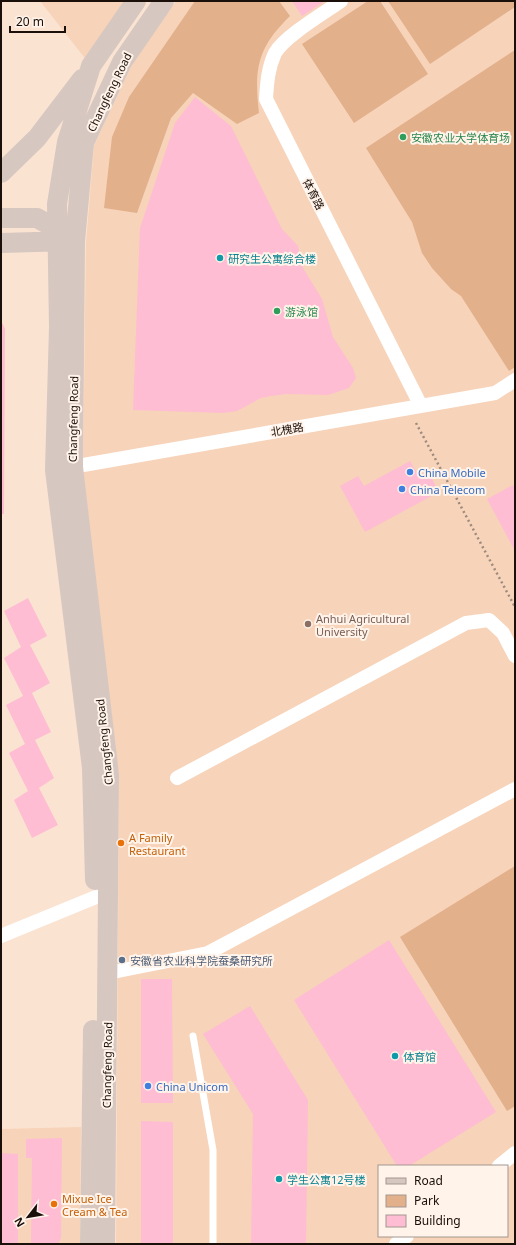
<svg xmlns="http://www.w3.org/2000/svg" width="516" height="1245" viewBox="0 0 516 1245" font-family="'Noto Sans','Noto Sans SC',sans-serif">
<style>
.built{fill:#f7d3b9;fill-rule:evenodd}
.green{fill:#e2b08b}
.building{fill:#febdd2}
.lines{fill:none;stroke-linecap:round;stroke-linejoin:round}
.path{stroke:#9d8b7e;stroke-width:2.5;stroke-dasharray:2 3;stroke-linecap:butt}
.lane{stroke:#fff;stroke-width:7}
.street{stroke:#fff;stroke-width:14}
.secondary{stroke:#d6c7c0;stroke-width:20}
.leisure-dot{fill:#2e9e5b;stroke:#fff3ea;stroke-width:1.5}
.culture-dot{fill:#0f9aa8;stroke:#fff3ea;stroke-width:1.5}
.shop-dot{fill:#3f7fe0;stroke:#fff3ea;stroke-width:1.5}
.education-dot{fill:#8d6e63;stroke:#fff3ea;stroke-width:1.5}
.food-dot{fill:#e8710a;stroke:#fff3ea;stroke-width:1.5}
.service-dot{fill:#5c6f8a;stroke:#fff3ea;stroke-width:1.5}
.labels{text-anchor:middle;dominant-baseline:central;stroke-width:4;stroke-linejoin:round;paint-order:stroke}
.street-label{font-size:11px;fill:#1a1009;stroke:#fff3ea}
.leisure-label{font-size:11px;fill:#27864d;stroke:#fff3ea;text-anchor:start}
.culture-label{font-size:11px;fill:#0d838f;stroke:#fff3ea;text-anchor:start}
.shop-label{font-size:11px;fill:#366cbe;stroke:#fff3ea;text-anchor:start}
.education-label{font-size:11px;fill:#785e54;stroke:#fff3ea;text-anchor:start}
.food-label{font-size:11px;fill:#c56008;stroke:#fff3ea;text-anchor:start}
.service-label{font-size:11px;fill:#4e5e75;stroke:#fff3ea;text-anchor:start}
</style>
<rect width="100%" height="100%" fill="#fbe3d2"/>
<path class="built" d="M40 1H136L91 66Z
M176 1H515V1244H116L119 778 83 470 86 243 94 146 132 64ZM379 1166H507V1236H379Z
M81 1127 80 1244H1V1129Z"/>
<path class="green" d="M195 1H279L290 16C257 48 254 69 259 113L237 124 193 93 171 118 137 213 104 208 112 137 129 97Z
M368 1H380L428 74 354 123 302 44Z
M388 1H515V7L430 64Z
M515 50V367L509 371 461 296 451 289 432 268 422 253 412 222 366 148Z
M515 866V1106L507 1111 400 937Z"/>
<path class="building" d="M292 1H325L302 16Z
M195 97 231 126 282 229 298 246 303 268 322 299 333 337 353 368 356 378 349 388 328 395 286 394 271 396 261 398 237 411 223 413 133 410 140 228 175 123Z
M1 320 5 329 4 514H1Z
M410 461 419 476 428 471 439 492 365 532 340 486 358 476 364 486Z
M513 485 515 490V551L487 499Z
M28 598 47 636 30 645 50 683 32 693 51 732 35 740 54 778 39 788 58 825 32 838 14 800 28 791 9 753 25 744 6 705 23 696 4 658 21 647 4 611Z
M389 940 496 1112 409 1166H397L294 1000Z
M141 979H172L173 1103H141Z
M250 1006 308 1100 306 1244H251L253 1114 203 1034Z
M141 1121 173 1122V1244H141Z
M62 1138 61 1238 58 1244H31L32 1158H26V1139Z
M1 1153 18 1154V1244H1Z"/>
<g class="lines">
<path class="path" d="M416 423 515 607"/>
<path class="lane" d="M193 1036 213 1150V1244"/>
<path class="street" d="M341 1C324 13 285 36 275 53 268 68 267 83 266 99L421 406
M66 468 495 393 515 380
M177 778 466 623 489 620 503 633 515 656
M1 936 96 897
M108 973 208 953 515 789
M499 1166 515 1153
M396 1244 407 1236"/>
<path class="secondary" d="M1 173 37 138 82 79
M1 218H37L67 235
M1 243 71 241
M95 880 92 768 55 470 59 327 57 204 67 142 91 66 136 1
M90 1244 93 1030
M105 1244 109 775 73 467 75 241 84 143 122 62 164 1"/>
</g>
<g class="leisure-dot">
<circle cx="403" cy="137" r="4"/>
<circle cx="277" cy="311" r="4"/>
</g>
<g class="culture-dot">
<circle cx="220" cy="258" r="4"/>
<circle cx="395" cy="1056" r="4"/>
<circle cx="279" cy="1179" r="4"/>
</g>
<g class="shop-dot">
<circle cx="410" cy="472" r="4"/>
<circle cx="402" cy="489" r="4"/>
<circle cx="148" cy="1086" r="4"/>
</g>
<circle class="education-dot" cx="308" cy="624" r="4"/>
<g class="food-dot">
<circle cx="121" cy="843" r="4"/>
<circle cx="54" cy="1204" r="4"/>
</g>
<circle class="service-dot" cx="122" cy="960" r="4"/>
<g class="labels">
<g class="street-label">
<text transform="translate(109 92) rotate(-64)">Changfeng Road</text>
<text transform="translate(314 194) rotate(63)">体育路</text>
<text transform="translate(73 419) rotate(-89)">Changfeng Road</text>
<text transform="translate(287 429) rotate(-10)">北槐路</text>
<text transform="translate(104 742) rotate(-96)">Changfeng Road</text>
<text transform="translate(107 1065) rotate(-89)">Changfeng Road</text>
</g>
<g class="leisure-label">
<text x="411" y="137">安徽农业大学体育场</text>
<text x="285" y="311">游泳馆</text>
</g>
<g class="culture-label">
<text x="228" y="258">研究生公寓综合楼</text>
<text x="403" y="1056">体育馆</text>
<text x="287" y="1179">学生公寓12号楼</text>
</g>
<g class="shop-label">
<text x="418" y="472">China Mobile</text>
<text x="410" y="489">China Telecom</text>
<text x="156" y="1086">China Unicom</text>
</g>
<g class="education-label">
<text x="316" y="618">Anhui Agricultural<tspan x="316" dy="13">University</tspan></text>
</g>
<g class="food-label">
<text x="129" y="837">A Family<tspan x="129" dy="13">Restaurant</tspan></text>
<text x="62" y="1198">Mixue Ice<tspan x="62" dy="13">Cream &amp; Tea</tspan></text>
</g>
<g class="service-label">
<text x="130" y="960">安徽省农业科学院蚕桑研究所</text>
</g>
</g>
<rect width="516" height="1245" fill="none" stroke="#1a1009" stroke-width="4"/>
<rect x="378" y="1165" width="130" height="72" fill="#fff3ea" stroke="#a39890"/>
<rect x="386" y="1178" width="20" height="6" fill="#d6c7c0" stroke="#a39890"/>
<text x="414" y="1185" font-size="12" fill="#1a1009">Road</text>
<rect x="386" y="1195" width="20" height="12" fill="#e2b08b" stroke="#a39890"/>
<text x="414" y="1205" font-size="12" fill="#1a1009">Park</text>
<rect x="386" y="1215" width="20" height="12" fill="#febdd2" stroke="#a39890"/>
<text x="414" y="1225" font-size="12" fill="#1a1009">Building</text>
<g transform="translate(28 1217) rotate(239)" stroke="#fff3ea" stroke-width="3" paint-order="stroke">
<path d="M0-3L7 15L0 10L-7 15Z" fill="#1a1009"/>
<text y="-6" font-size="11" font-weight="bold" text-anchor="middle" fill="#1a1009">N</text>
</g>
<path d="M10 26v6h55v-6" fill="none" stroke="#1a1009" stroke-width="2"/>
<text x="16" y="26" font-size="12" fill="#1a1009" stroke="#fff3ea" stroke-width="3" paint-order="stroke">20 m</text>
</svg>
